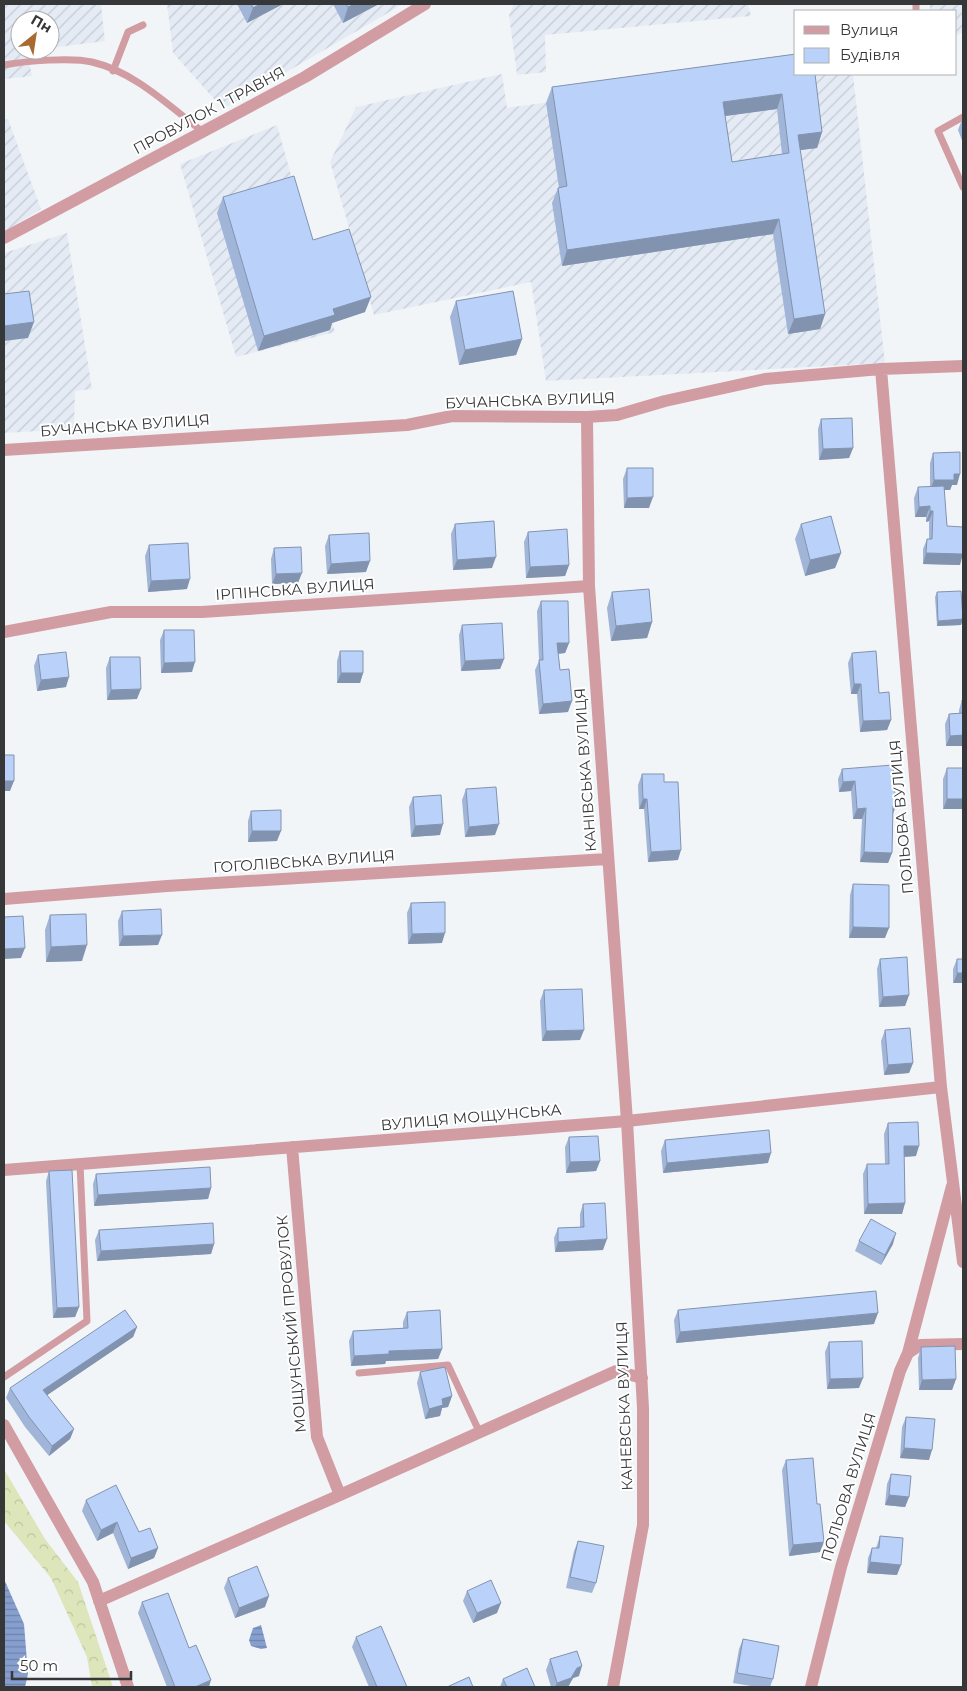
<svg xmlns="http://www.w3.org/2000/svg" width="967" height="1691" viewBox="0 0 967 1691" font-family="Montserrat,sans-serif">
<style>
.industrial{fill:url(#industrial-furrows)}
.forest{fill:url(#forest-crowns)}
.water{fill:url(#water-rules)}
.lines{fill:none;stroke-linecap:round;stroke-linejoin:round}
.lane{stroke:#d19da3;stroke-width:7}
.street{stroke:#d19da3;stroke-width:12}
.wall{fill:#a0b5d7;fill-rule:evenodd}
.shaded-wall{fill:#8293af}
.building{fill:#bad2fa;stroke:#8293af;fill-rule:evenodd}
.labels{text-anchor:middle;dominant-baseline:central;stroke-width:4;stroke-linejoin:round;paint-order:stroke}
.street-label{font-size:15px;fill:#363739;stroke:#fff}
</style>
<defs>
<pattern id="industrial-furrows" width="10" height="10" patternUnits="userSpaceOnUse" patternTransform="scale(1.25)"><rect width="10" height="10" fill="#e5ebf5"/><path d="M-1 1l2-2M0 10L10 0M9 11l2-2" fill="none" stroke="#c5cad3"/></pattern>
<pattern id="forest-crowns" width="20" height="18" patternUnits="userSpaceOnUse" patternTransform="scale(1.25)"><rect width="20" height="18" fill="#dde6ba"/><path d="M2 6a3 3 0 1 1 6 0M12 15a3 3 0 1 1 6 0" fill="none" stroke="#bec6a1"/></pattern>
<pattern id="water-rules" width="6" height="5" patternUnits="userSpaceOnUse" patternTransform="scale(1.25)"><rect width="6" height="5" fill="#879fcf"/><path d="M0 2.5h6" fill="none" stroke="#6f82a9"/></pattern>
</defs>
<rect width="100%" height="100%" fill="#f2f5f8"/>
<path class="industrial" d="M4 4H101L105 41 50 48V20H20V50H37L27 52 32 76 4 79Z
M167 4H403L223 109 173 53Z
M514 4H748L751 16 545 35 546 72 517 75 509 15Z
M930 4H963V32L956 36V11H930Z
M796 68V74H853L885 363 546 381 531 282 374 315 330 162 356 107 502 74 507 108Z
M8 119 41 209 4 232V120Z
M277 125 335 332 236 357 180 164Z
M67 233 92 389 75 391 74 429 4 433V253Z"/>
<path class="forest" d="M4 1469 45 1539 78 1582 113 1687H92L87 1657 51 1578 4 1521Z"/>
<path class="water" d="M4 1579 24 1624 28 1674 25 1687H4Z
M261 1625 267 1648 261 1649 251 1646 249 1640 253 1628Z"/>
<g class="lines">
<path class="lane" d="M916 11V4
M4 65C26 61 71 57 92 62 135 72 169 106 203 132
M113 71 128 32 143 25
M963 117 938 131 963 187
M359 1373 448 1365 479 1431
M4 1377 87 1321 80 1164"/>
<path class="street" d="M4 238 305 77 425 4
M881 369 941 1087 963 1262
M587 417 589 586 627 1121 643 1408V1525L613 1687
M4 450 407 425 452 416 587 417 617 415 665 401 765 379 881 369 963 366
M4 632 111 612H202L589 586
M4 899 167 886 607 859
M292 1147 317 1437 340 1495 616 1371 642 1378
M4 1170 627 1121 941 1087
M908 1353 952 1186
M4 1425 93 1582 128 1687
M99 1601 340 1495
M811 1687 841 1567 900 1371 908 1353 920 1345 963 1344"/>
</g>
<path class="wall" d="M237 4H283L247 23Z
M333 4H379L343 23Z
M796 54 822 132 817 148 800 150 825 314 820 329 788 334 773 234 562 266 552 203 558 188H559L546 103 552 87ZM777 109 782 154 732 162 725 116Z
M963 117V143L958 130Z
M223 197 313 240 365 312 332 323 330 330 258 351 217 213Z
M456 301 522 339 516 355 459 365 450 317Z
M821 419 853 448 849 458 819 460 818 429Z
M933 453 957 485H952L950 490H944L947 526 960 565 923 564V549L927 539H929V521L926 522V517H915L914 498 918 487H930V463Z
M627 468 649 508H624L623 479Z
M455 524 492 568 453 570 451 534Z
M801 524 841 553 835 568 805 576 795 539Z
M528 532 569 565 565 576 526 578 524 542Z
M329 535 366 572 327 574 325 546Z
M149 545 187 589 148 592 145 556Z
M274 548 298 583 272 584 271 559Z
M612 592 652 622 647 638 611 641 607 608Z
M937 592 963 619 961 625 937 626 935 597Z
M541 601 569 643 565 653 558 654 560 670 568 712 539 714 535 670 539 661 537 611Z
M462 625 504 659 500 669 461 671 459 635Z
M164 630 192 672 161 673 160 640Z
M340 651 363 673 360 683H337V661Z
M852 653 891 720 887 730 860 732 857 694H851L848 663Z
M38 655 66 687 37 691 34 666Z
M110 657 137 699 107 700 106 668Z
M962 700 963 746H946L945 724 949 714 959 713V710Z
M947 768H963L943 809V779Z
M842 769 893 815 892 853 888 863 860 862 862 819H853L851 791 839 792 838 779Z
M642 774 678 860 648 862 644 809H639L638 785Z
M466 789 495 835 465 837 462 800Z
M413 797 440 835 411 837 409 807Z
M251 811 277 841 248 842V821Z
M853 884 885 938H849L850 895Z
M411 903 442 943 408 944 407 913Z
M122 911 158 945 119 946 118 921Z
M50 915 82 961 46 962 45 930Z
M880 959 909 995 905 1006 879 1007 877 969Z
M957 959H963L953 983V969Z
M544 990 580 1040 542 1041 540 1001Z
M885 1030 913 1063 909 1073 884 1075 881 1041Z
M888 1123 916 1156 904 1157 905 1203 902 1214H864L863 1174 867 1164H885L884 1134Z
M569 1137 600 1161 596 1171 566 1173 565 1147Z
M665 1140 768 1163 663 1173 661 1151Z
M49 1171 79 1307 75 1317 53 1318 46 1181Z
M96 1174 211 1188 208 1199 94 1206 93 1184Z
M583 1204 603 1250 555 1252 554 1238 558 1228 580 1227V1214Z
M99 1230 214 1244 211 1254 97 1261 95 1240Z
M859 1241 893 1244 881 1265 855 1251Z
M678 1310 874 1324 676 1343 674 1320Z
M407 1312 442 1349 438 1359 386 1361 385 1364 351 1366 349 1341 353 1331 403 1328V1322Z
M137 1327 133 1337 47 1395 74 1429 70 1439 49 1456 25 1427 6 1398 10 1388Z
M829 1342 859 1388 827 1389 825 1352Z
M921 1347 956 1379 952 1390H919L918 1358Z
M420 1372 452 1396 448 1407 442 1408 440 1416 425 1419 417 1383Z
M906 1417 929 1460 900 1458 902 1427Z
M786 1460 817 1504 820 1552 789 1556 782 1470Z
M891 1474 909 1497 905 1507 885 1505 887 1484Z
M86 1500 158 1548 154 1558 128 1569 113 1533 97 1541 82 1511Z
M880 1536 897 1575 867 1573 868 1558 872 1548H876Z
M578 1541 596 1583 592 1593 566 1588 574 1551Z
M228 1578 265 1607 235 1618 224 1588Z
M467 1591 497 1613 473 1623 463 1601Z
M142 1602 189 1648 209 1687H167L138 1613Z
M356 1637 407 1687H369L352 1647Z
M743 1639 773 1679 770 1687H757L733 1683 739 1649Z
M550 1659 579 1676 573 1678 568 1687H551L546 1670Z
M503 1679 535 1687H500Z"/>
<path class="shaded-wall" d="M260 4H283L247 23 253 8Z
M355 4H379L343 23 348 7Z
M782 94 777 109 718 117 723 102Z
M822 132 817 148 793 151 798 135Z
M779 219 773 234 562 266 567 250Z
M371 297 365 312 332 323 330 330 258 351 264 336 333 309Z
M825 314 820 329 788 334 794 319Z
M34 322 28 338 4 341V326Z
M522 339 516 355 459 365 465 350Z
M853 448 849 458 819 460 823 449Z
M954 474H960L957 485H952L950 490H930L934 480Z
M653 497 649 508H624L627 498Z
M930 506 926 517H915L919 507Z
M930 511H933L929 521 926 522Z
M841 553 835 568 805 576 810 560Z
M926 553 963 554 960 565 923 564Z
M496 557 492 568 453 570 457 560Z
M370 561 366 572 327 574 331 564Z
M569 565 565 576 526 578 530 567Z
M302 573 298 583 272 584 276 574Z
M190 579 187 589 148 592 151 581Z
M963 619 961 625 937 626 938 621Z
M652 622 647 638 611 641 616 626Z
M557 643H569L565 653 554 654Z
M504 659 500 669 461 671 465 661Z
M195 662 192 672 161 673 164 663Z
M341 673H363L360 683H337Z
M69 677 66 687 37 691 41 680Z
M854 684H861L857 694H851Z
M141 689 137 699 107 700 111 690Z
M572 701 568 712 539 714 543 704Z
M891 720 887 730 860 732 863 721Z
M963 735V746H946L950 736Z
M4 781H14L10 791H4Z
M855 781 851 791 839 792 843 782Z
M643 799H647L644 809H639Z
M947 799H963V809H943Z
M893 806H896L892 816Z
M866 808 862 819H853L857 809Z
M443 824 440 835 411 837 415 826Z
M499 824 495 835 465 837 469 827Z
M252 831H281L277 841 248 842Z
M681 850 678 860 648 862 651 852Z
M864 852 892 853 888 863 860 862Z
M853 927 889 928 885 938H849Z
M445 933 442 943 408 944 412 934Z
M162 935 158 945 119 946 123 936Z
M87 945 82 961 46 962 51 947Z
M25 948 21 958 4 959V949Z
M957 973H963V983H953Z
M909 995 905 1006 879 1007 883 997Z
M584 1030 580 1040 542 1041 546 1031Z
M913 1063 909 1073 884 1075 888 1065Z
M904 1146H919L916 1156 901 1157Z
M771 1153 768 1163 663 1173 667 1163Z
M600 1161 596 1171 566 1173 570 1162Z
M211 1188 208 1199 94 1206 98 1195Z
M905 1203 902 1214H864L868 1204Z
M896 1233 893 1244 881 1265 885 1255Z
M607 1239 603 1250 555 1252 558 1242Z
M214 1244 211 1254 97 1261 101 1251Z
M79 1307 75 1317 53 1318 57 1308Z
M878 1313 874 1324 676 1343 680 1332Z
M137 1327 133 1337 40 1400 43 1390Z
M442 1349 438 1359 386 1361 385 1364 351 1366 354 1356 389 1351Z
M863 1378 859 1388 827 1389 830 1379Z
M956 1379 952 1390H919L922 1380Z
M452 1396 448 1407 442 1408 440 1416 425 1419 429 1409 442 1399Z
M74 1429 70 1439 49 1456 52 1446Z
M904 1448 932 1450 929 1460 900 1458Z
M889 1495 909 1497 905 1507 885 1505Z
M117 1522 113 1533 97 1541 101 1530Z
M824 1542 820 1552 789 1556 793 1545Z
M158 1548 154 1558 128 1569 131 1558Z
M870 1562 901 1565 897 1575 867 1573Z
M269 1596 265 1607 235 1618 239 1608Z
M501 1603 497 1613 473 1623 477 1613Z
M582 1666 579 1676 573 1678 568 1687H555L557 1683 577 1668Z
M211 1680 209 1687H195Z"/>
<path class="building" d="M251 4H260L253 8Z
M346 4H355L348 7Z
M796 54V74H815L822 132 798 135 825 314 794 319 779 219 567 250 558 188 567 186 552 87ZM782 94 789 153 732 162 723 102Z
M294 176 313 240 349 229 371 297 333 309 335 315 264 336 223 197Z
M29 291 34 322 4 326V294Z
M513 291 522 339 465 350 456 301Z
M852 418 853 448 823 449 821 419Z
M960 452V474H954V480H934L933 453Z
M627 468H653V497L627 498Z
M944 486 947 526 963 527V554L926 553 927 539H932L933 511H930V506L919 507 918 487Z
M831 516 841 553 810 560 801 524Z
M494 521 496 557 457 560 455 524Z
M567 529 569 565 530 567 528 532Z
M369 533 370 561 331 564 329 535Z
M188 543 190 579 151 581 149 545Z
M301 547 302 573 276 574 274 548Z
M649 589 652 622 616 626 612 592Z
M961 591 963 619 938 621 937 592Z
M541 601H568L569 643H557L560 670 569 669 572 701 543 704 539 660H543Z
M502 623 504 659 465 661 462 625Z
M164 630H194L195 662 164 663Z
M340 651H363V673H341Z
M876 651 879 693 889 692 891 720 863 721 861 684H854L852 653Z
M66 652 69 677 41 680 38 655Z
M110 657H140L141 689 111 690Z
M962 700H963V735L950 736 949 714 963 713Z
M4 755H14V781H4Z
M893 765 896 806H893L892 853 864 852 866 808 857 809 855 781 843 782 842 769Z
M947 768H963V799H947Z
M642 774H664V782H678L681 850 651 852 647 799H643Z
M496 787 499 824 469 827 466 789Z
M441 795 443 824 415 826 413 797Z
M281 810V831H252L251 811Z
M853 884 889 885V928L853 927Z
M445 902V933L412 934 411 903Z
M161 909 162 935 123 936 122 911Z
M86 914 87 945 51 947 50 915Z
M23 916 25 948 4 949V917Z
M907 957 909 995 883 997 880 959Z
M957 959H963V973H957Z
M582 989 584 1030 546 1031 544 990Z
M910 1028 913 1063 888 1065 885 1030Z
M918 1122 919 1146H904L905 1203 868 1204 867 1164H889L888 1123Z
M769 1130 771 1153 667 1163 665 1140Z
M598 1136 600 1161 570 1162 569 1137Z
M210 1167 211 1188 98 1195 96 1174Z
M72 1170 79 1307 57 1308 49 1171Z
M605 1203 607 1239 558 1242V1228L584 1227 583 1204Z
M871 1219 896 1233 885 1255 859 1241Z
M213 1223 214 1244 101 1251 99 1230Z
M876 1291 878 1313 680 1332 678 1310Z
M125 1310 137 1327 43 1390 74 1429 52 1446 29 1417 10 1388Z
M440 1310 442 1349 389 1351V1354L354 1356 353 1331 408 1328 407 1312Z
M862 1341 863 1378 830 1379 829 1342Z
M955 1346 956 1379 922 1380 921 1347Z
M445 1367 452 1396 442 1399 443 1405 429 1409 420 1372Z
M906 1417 935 1419 932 1450 904 1448Z
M813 1458 817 1504H820L824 1542 793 1545 786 1460Z
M891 1474 911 1476 909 1497 889 1495Z
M116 1485 139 1532 150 1528 158 1548 131 1558 117 1522 101 1530 86 1500Z
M880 1536 903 1538 901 1565 870 1562 872 1548H879Z
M578 1541 604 1546 596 1583 570 1577Z
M257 1566 269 1596 239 1608 228 1578Z
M491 1580 501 1603 477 1613 467 1591Z
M168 1593 189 1648 196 1645 211 1680 195 1687H175L142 1602Z
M381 1626 407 1687H377L356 1637Z
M743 1639 779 1646 773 1679 737 1673Z
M577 1651 582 1666 577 1668 571 1678 557 1683 550 1659Z
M527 1668 535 1687H507L503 1679Z
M469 1677 473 1687H447Z"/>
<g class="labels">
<g class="street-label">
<text transform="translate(209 110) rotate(-28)">ПРОВУЛОК 1 ТРАВНЯ</text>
<text transform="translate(530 400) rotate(-2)">БУЧАНСЬКА ВУЛИЦЯ</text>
<text transform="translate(125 425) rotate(-4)">БУЧАНСЬКА ВУЛИЦЯ</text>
<text transform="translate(295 589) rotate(-4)">ІРПІНСЬКА ВУЛИЦЯ</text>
<text transform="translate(585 770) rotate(-94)">КАНІВСЬКА ВУЛИЦЯ</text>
<text transform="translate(901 817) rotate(-95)">ПОЛЬОВА ВУЛИЦЯ</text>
<text transform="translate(304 861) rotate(-4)">ГОГОЛІВСЬКА ВУЛИЦЯ</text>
<text transform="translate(471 1117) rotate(-5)">ВУЛИЦЯ МОЩУНСЬКА</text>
<text transform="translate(291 1324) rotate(-95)">МОЩУНСЬКИЙ ПРОВУЛОК</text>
<text transform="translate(624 1406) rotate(-92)">КАНЕВСЬКА ВУЛИЦЯ</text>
<text transform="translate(848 1487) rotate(-73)">ПОЛЬОВА ВУЛИЦЯ</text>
</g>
</g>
<rect width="967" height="1691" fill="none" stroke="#363739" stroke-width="10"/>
<rect x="794" y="10" width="162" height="65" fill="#ffffff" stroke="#afafb0"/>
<rect x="804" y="26" width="25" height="8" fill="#d19da3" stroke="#afafb0"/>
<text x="840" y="35" font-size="15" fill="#363739">Вулиця</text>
<rect x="804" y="48" width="25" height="15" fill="#bad2fa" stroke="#afafb0"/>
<text x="840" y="60" font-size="15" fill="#363739">Будівля</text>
<g transform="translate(35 35) rotate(30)"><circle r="24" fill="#ffffff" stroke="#afafb0"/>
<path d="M0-4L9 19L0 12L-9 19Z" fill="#a86a30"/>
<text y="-8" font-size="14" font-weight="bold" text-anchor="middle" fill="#363739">Пн</text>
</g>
<path d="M12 1671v8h119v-8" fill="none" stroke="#363739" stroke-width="2.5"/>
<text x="20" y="1671" font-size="15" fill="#363739" stroke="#ffffff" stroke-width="4" paint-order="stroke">50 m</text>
</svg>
